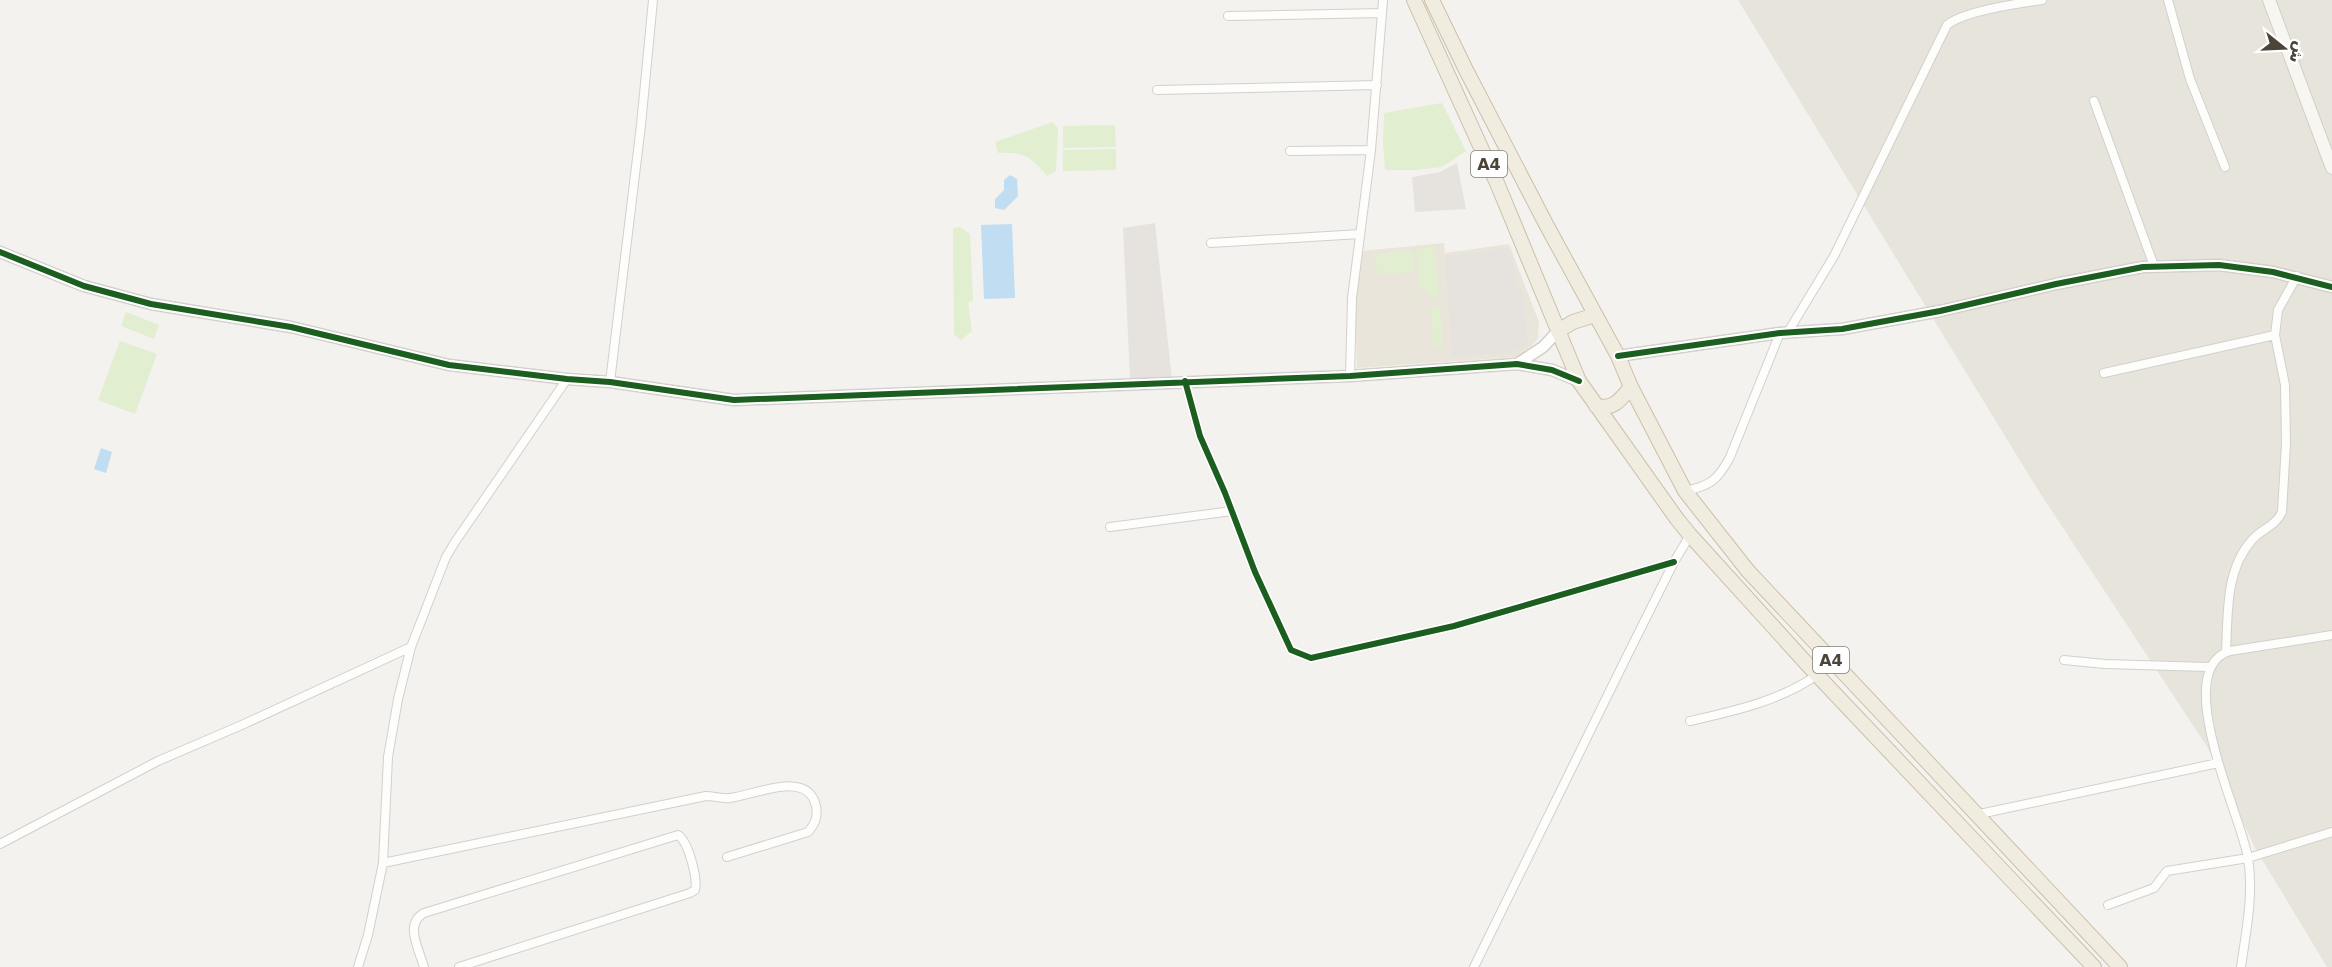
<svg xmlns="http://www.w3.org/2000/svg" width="2332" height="967" viewBox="0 0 2332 967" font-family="'DejaVu Sans','Noto Sans Arabic',sans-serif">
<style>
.residential{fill:#e7e4dc}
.education{fill:#eae5da}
.green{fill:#e1eecf}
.parking{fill:#e6e3df}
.water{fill:#c0ddf1}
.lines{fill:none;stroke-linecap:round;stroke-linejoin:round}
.minor-casing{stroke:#d2d0cb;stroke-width:10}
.tertiary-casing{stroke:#d2d0cb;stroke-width:13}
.secondary-casing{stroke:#d3cfc5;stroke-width:14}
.trunk-casing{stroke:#ccbfa9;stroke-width:16}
.minor{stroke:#fdfdfc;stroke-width:8}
.tertiary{stroke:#fdfdfc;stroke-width:10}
.secondary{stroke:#f7f6f1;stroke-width:12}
.trunk{stroke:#f0ece0;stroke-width:14}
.cycleway-casing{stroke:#fff;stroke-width:10}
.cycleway{stroke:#1b5e20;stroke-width:6}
.labels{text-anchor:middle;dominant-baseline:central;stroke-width:4.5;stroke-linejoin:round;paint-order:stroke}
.shield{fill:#fff;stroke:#817c74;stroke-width:1.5}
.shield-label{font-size:16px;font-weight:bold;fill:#4b4439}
</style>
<rect width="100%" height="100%" fill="#f4f2ee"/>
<path class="residential" d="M1738 0H2332V967H2327L2255 848 2208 748 2038 490Z"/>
<path class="education" d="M1444 243 1445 253 1509 244 1539 322 1538 338 1532 346 1516 357 1357 368 1355 302 1362 251Z"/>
<path class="green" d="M1442 103 1466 151 1442 167 1416 170H1385L1383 143 1384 113Z
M1053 122 1058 129 1056 171 1047 176C1030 156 1025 152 998 153L995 142Z
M1115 125 1116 147 1063 148V126Z
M1116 149V170L1063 171V150Z
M960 227 970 234 973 301 968 302 972 331 961 340 954 334 953 228Z
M1435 247 1439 296 1430 297 1427 290 1420 289 1416 249Z
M1413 251 1415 272 1377 275 1375 254Z
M1440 307 1443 346 1433 347 1431 307Z
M126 312 159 325 154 339 121 326Z
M120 341 157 354 135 414 98 400Z"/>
<path class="parking" d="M1457 163 1466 209 1415 212 1412 177 1440 172Z
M1155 223 1172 380 1130 378 1123 228Z
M1507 248 1515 270V287L1522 288 1528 343 1512 353 1452 356 1445 256Z"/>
<path class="water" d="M1010 175 1017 179 1018 196 1004 210 995 208V199L1004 190V180Z
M1012 224 1015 298 984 299 981 225Z
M101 448 112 452 106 473 94 469Z"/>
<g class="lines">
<g class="minor-casing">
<path id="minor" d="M2168 0 2190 79 2225 167
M1228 16 1382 13
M1157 90 1377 85
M2094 101 2154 266
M1290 151 1371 150
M1211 243 1360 234
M1788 332 1834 256 1947 25C1963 11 2020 3 2042 0
M2104 373 2275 335
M1350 376 1352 298 1371 150 1383 0
M1185 381 1200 436 1225 493 1255 572 1291 650 1311 658 1454 626 1674 562
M610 382 641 125 653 0
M1685 491C1710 486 1718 480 1730 457L1780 333
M1110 527 1232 511
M2226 652C2228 615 2225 570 2252 540 2261 529 2276 526 2282 512L2286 444 2285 385 2275 335 2278 310 2297 276
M2064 660 2105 664 2209 667
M1690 721C1734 711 1780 701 1817 675
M1975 815 2218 763
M0 844 158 761 244 724 411 647
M383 863 706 796C714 796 722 799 730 798 755 795 808 769 816 806 818 817 815 824 808 832L727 857
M2108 905 2154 888 2167 871 2248 858 2332 832
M358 967 368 935 383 863 388 757 398 699 411 647 446 557 455 542 567 379
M424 967C419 949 404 924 424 913L678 835C688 841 698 878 695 890L690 893 459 967
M1474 967 1626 658 1674 562 1690 535
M2241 967C2246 932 2254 893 2248 858 2242 818 2169 669 2230 651L2332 635"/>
</g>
<g class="tertiary-casing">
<path id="tertiary" d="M0 252 84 286 151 304 291 327 449 365 567 379 610 382 734 400 1350 376 1517 364 1552 370 1579 381
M1618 356 1780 333 1842 329 1940 311 2056 284 2143 267 2219 265 2273 272 2332 287
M1517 364 1543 347 1558 331"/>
</g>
<g class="secondary-casing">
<path id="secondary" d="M2269 0 2332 168"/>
</g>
<g class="trunk-casing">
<path id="trunk" d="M1414 0 1497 183 1579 381 1677 519 1690 535 1817 675 2094 967
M1432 0 1466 70 1547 226 1618 356 1631 387 1685 491 1748 571 2120 967
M1558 331 1573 322 1595 315
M1596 406C1614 410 1620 400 1631 387"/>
</g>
<use href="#minor" class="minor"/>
<use href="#tertiary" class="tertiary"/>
<use href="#secondary" class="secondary"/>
<use href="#trunk" class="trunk"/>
<g class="cycleway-casing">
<path id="cycleway" d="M0 252 84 286 151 304 291 327 449 365 567 379 610 382 734 400 1350 376 1517 364 1552 370 1579 381
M1618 356 1780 333 1842 329 1940 311 2056 284 2143 267 2219 265 2273 272 2332 287
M1185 381 1200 436 1225 493 1255 572 1291 650 1311 658 1454 626 1674 562"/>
</g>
<use href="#cycleway" class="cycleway"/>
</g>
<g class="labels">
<g class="shield">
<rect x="1471" y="151" width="36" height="26" rx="4.5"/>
<rect x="1813" y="647" width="36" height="26" rx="4.5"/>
</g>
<g class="shield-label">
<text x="1489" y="164">A4</text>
<text x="1831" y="660">A4</text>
</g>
</g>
<g transform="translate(2284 48) rotate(108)" stroke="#ffffff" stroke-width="4.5" paint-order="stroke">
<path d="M0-4.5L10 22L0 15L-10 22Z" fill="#4b4439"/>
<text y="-9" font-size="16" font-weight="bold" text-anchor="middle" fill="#4b4439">ش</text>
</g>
</svg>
